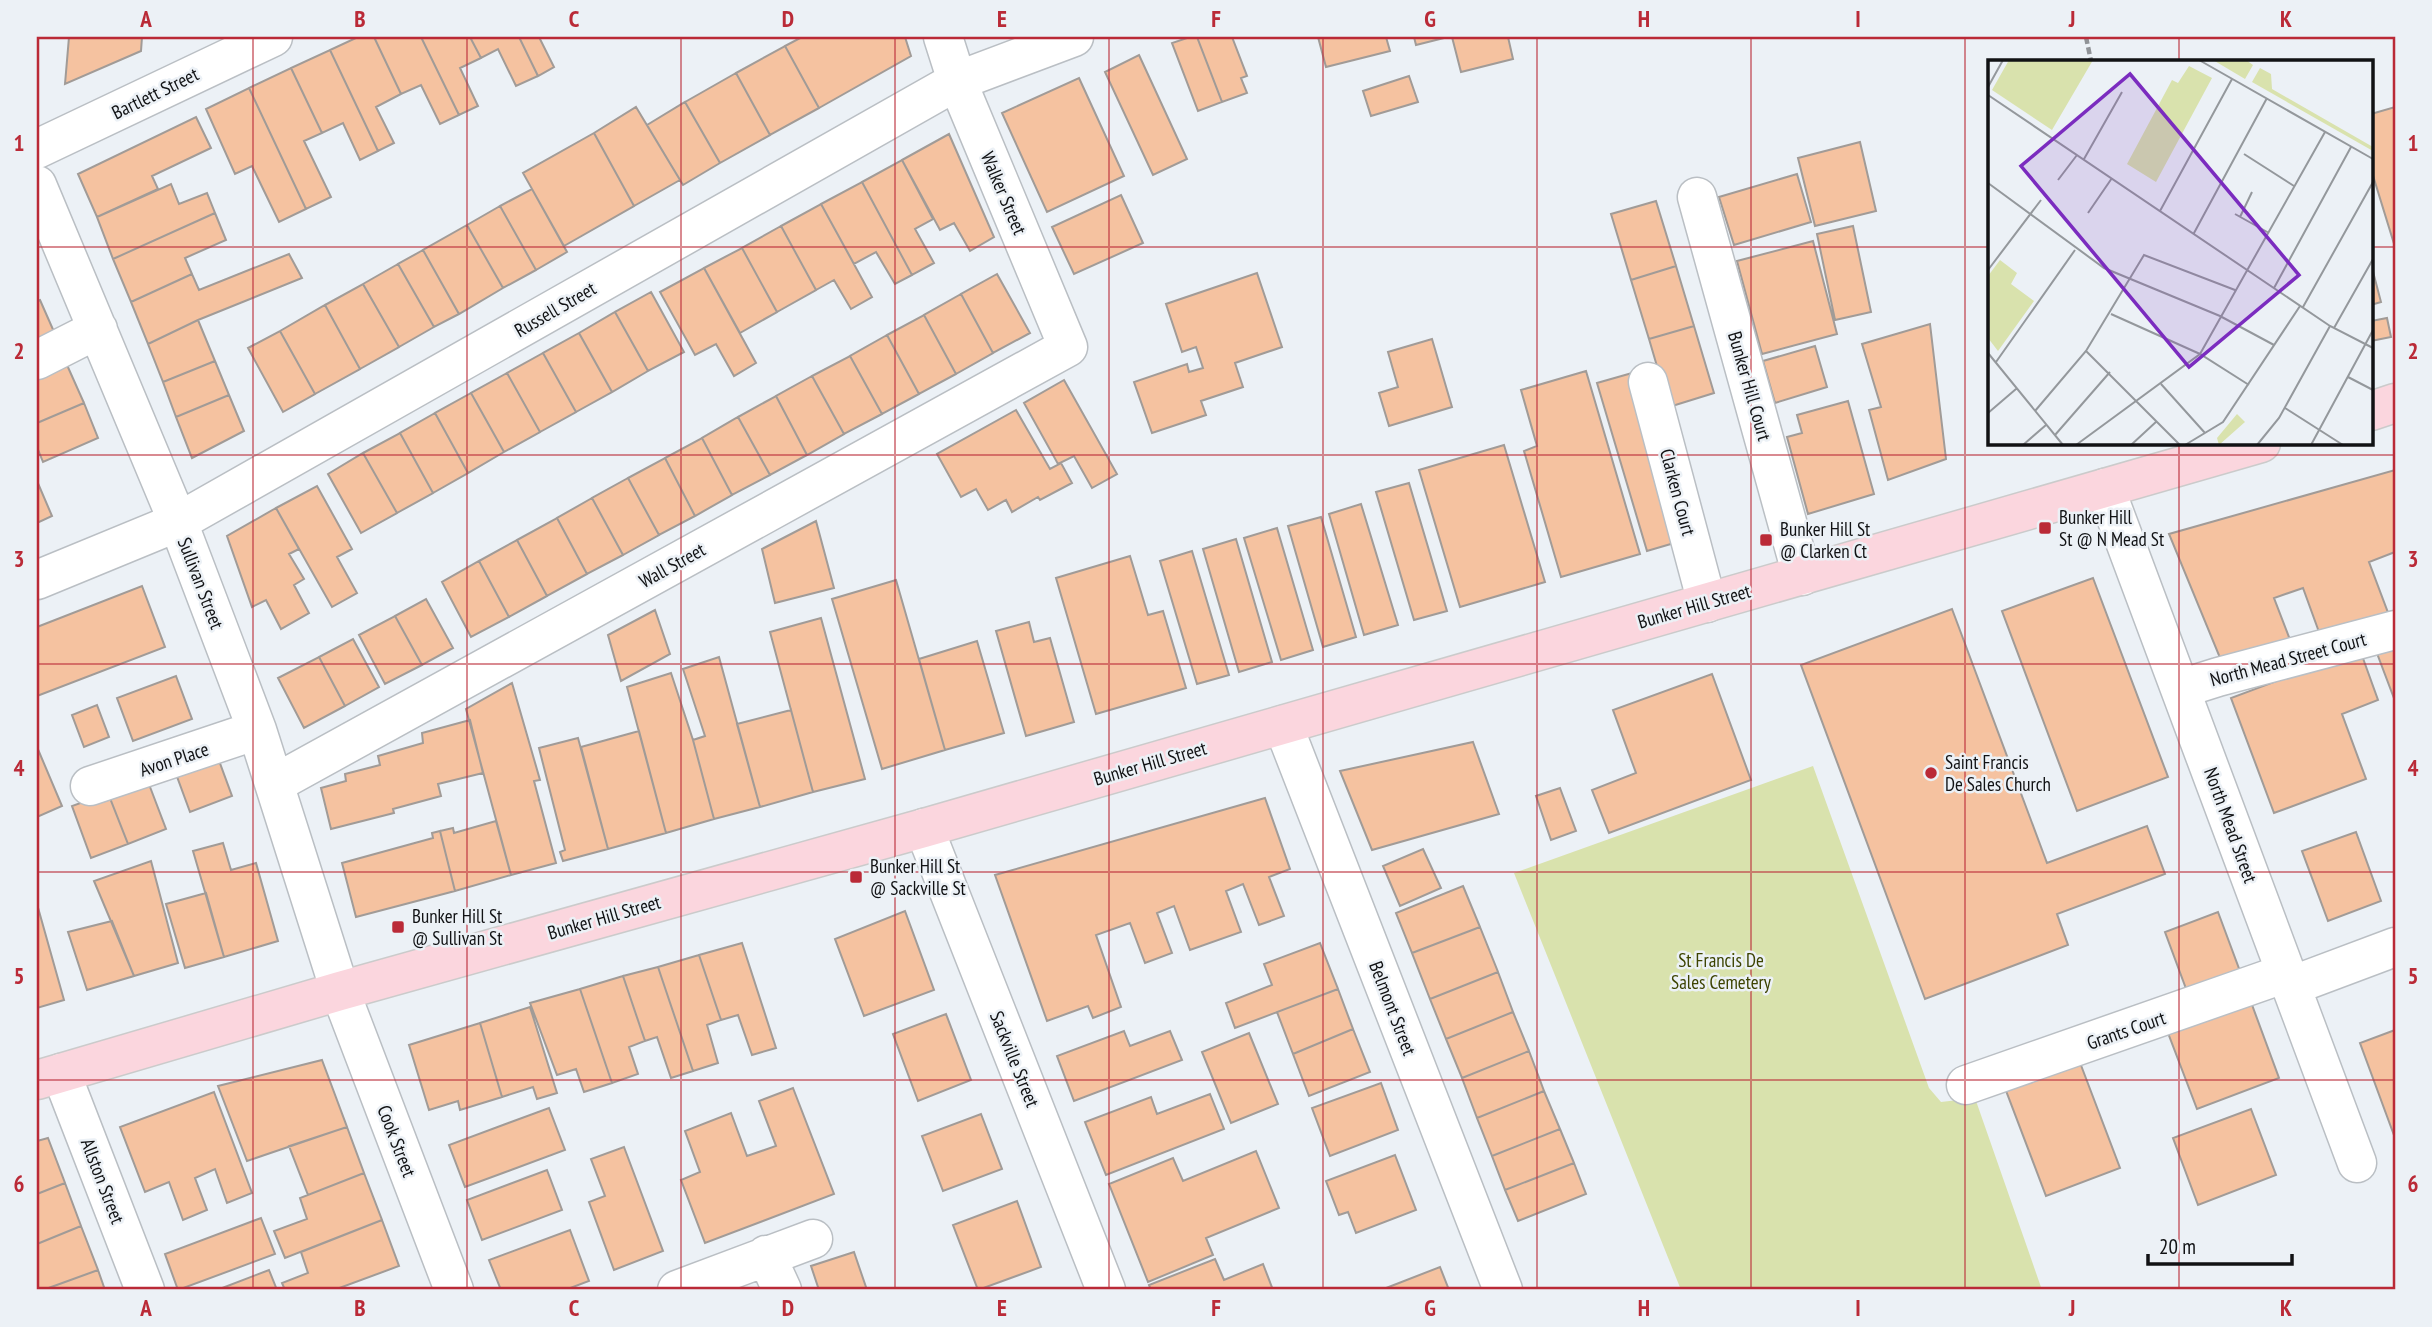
<svg xmlns="http://www.w3.org/2000/svg" width="2432" height="1327" viewBox="0 0 2432 1327" font-family="'PT Sans Narrow',sans-serif">
<style>
.green{fill:#d9e2ad}
.building{fill:#f5c2a0;stroke:#a19b97;stroke-width:2}
.lines{fill:none;stroke-linecap:round;stroke-linejoin:round}
.minor-casing{stroke:#babfc4;stroke-width:41}
.major-casing{stroke:#cbcbcb;stroke-width:41}
.path{stroke:#909397;stroke-width:4.5;stroke-dasharray:7 3.5;stroke-linecap:butt}
.minor{stroke:#fff;stroke-width:38}
.major{stroke:#fbd6de;stroke-width:38}
.grid{fill:none;stroke:#ba2a37;stroke-width:2;stroke-opacity:0.55}
.poi-dot{fill:#ba2a37;stroke:#ecf1f6;stroke-width:2.5}
.labels{text-anchor:middle;dominant-baseline:central;stroke-width:5;stroke-linejoin:round;paint-order:stroke}
.street-label{font-size:19px;fill:#111214;stroke:#ecf1f6}
.poi-label{font-size:19px;fill:#111214;stroke:#ecf1f6;text-anchor:start}
.park-label{font-size:19px;fill:#3c4300;stroke:#ecf1f6}
.inset-road{fill:none;stroke:#94989c;stroke-width:2}
.view{fill:#7b2cbf;fill-opacity:0.15;stroke:#7b2cbf;stroke-width:3.5}
.inset-edge{fill:none;stroke:#111214;stroke-width:3.5}
.neatline{fill:none;stroke:#ba2a37;stroke-width:2.5}
.grid-label{font-size:23px;text-anchor:middle;font-weight:bold;fill:#ba2a37}
</style>
<rect width="100%" height="100%" fill="#ecf1f6"/>
<path class="green" d="M1813 766 1929 1088 1941 1102 1975 1098 2042 1290H1681L1514 873Z"/>
<path class="building" d="M69 37H142L141 51 65 84Z
M358 37H374L401 94 376 107 394 143 378 151 330 50Z
M374 37H421L459 115 440 124 421 85 401 94Z
M421 37H470L481 58 460 68 478 106 459 115Z
M470 37H519L538 76 516 86 498 49 481 58Z
M519 37H539L554 67 538 76Z
M802 37H905L911 56 819 108 785 46Z
M1190 37H1197L1222 102 1198 111 1172 43Z
M1197 37H1232L1247 76 1241 78 1247 93 1222 102Z
M1318 37H1386L1390 51 1326 67Z
M1414 37H1448L1416 45Z
M1452 37H1508L1513 59 1461 72Z
M785 46 819 108 770 135 736 73Z
M330 50 378 151 360 160 343 123 322 133 291 68Z
M1139 55 1187 159 1153 175 1105 72Z
M291 68 322 133 304 141 331 197 306 209 249 88Z
M736 73 770 135 720 163 685 102Z
M1409 76 1418 102 1371 116 1363 91Z
M1079 78 1124 176 1047 212 1002 113Z
M249 88 306 209 279 222 252 166 235 174 206 109Z
M685 102 720 163 683 185 647 125Z
M636 107 680 180 634 206 594 133Z
M2395 107V247L2371 169V114Z
M196 117 211 148 152 176 158 189 97 217 78 174Z
M594 133 634 206 564 246 523 173Z
M949 134 994 237 970 251 954 223 940 230 902 160Z
M1860 142 1876 211 1815 226 1798 158Z
M902 160 933 219 915 229 934 263 912 275 862 182Z
M1797 174 1811 222 1734 245 1719 197Z
M862 182 912 275 895 284 876 252 854 264 821 204Z
M171 184 179 204 207 193 215 213 113 259 97 217Z
M532 189 567 252 536 270 500 206Z
M1121 195 1143 243 1074 274 1052 227Z
M1656 201 1676 266 1631 280 1611 214Z
M821 204 872 297 851 309 834 280 816 290 781 226Z
M500 206 536 270 503 288 467 225Z
M215 213 226 240 185 258 192 274 131 302 113 259Z
M467 225 503 288 459 314 423 250Z
M781 226 816 290 777 312 742 248Z
M1853 226 1871 312 1835 320 1817 234Z
M1813 241 1837 334 1762 354 1737 261Z
M742 248 777 312 740 333 704 268Z
M423 250 459 314 434 327 398 264Z
M289 254 302 278 198 320 148 344 131 302 192 274 199 290Z
M398 264 434 327 399 347 363 284Z
M2371 264 2381 302 2371 305Z
M1676 266 1694 326 1649 339 1631 280Z
M704 268 756 363 734 376 716 344 695 355 660 292Z
M1257 273 1282 347 1235 363 1243 387 1201 401 1206 415 1152 433 1134 382 1187 364 1189 372 1203 368 1196 347 1182 352 1166 304Z
M997 274 1030 333 993 353 961 294Z
M363 284 399 347 360 369 325 305Z
M651 292 684 352 648 371 615 312Z
M961 294 993 353 956 374 924 315Z
M40 300 55 334 37 342V301Z
M325 305 360 369 315 394 280 331Z
M615 312 648 371 612 392 579 333Z
M924 315 956 374 919 394 887 335Z
M2387 318 2391 337 2371 341V321Z
M198 320 215 361 163 382 148 344Z
M1930 324 1946 459 1888 480 1869 410 1881 407 1862 344Z
M1694 326 1714 393 1669 407 1649 339Z
M280 331 315 394 283 412 248 348Z
M579 333 612 392 576 412 543 353Z
M887 335 919 394 882 414 850 356Z
M1432 339 1452 407 1389 426 1379 393 1398 387 1388 352Z
M1815 346 1827 387 1775 403 1763 361Z
M543 353 576 412 540 432 507 373Z
M850 356 882 414 844 434 812 376Z
M215 361 229 395 176 417 163 382Z
M67 365 84 403 37 423V378Z
M1586 371 1640 554 1561 577 1524 451 1537 446 1521 390Z
M507 373 540 432 504 452 471 393Z
M1632 373 1681 541 1647 551 1597 383Z
M812 376 844 434 807 455 776 396Z
M1064 380 1117 474 1092 488 1074 456 1058 464 1024 403Z
M471 393 504 452 468 473 435 413Z
M229 395 244 431 192 458 176 417Z
M776 396 807 455 770 475 738 417Z
M1848 401 1874 494 1808 514 1787 437 1802 433 1797 415Z
M84 403 98 438 43 462 37 447V423Z
M1016 410 1050 469 1061 463 1072 483 1040 500 1038 497 1012 512 1006 500 988 510 976 489 961 497 937 454Z
M435 413 468 473 433 493 400 433Z
M738 417 770 475 732 495 702 438Z
M400 433 433 493 397 513 363 453Z
M702 438 732 495 695 516 665 458Z
M1504 445 1545 582 1460 607 1419 470Z
M363 453 397 513 361 533 328 474Z
M665 458 695 516 659 535 628 478Z
M2395 470V552L2369 562 2390 618 2323 643 2303 588 2274 598 2292 645 2225 670 2169 534Z
M628 478 659 535 623 555 592 498Z
M37 481 52 516 37 523Z
M1409 483 1447 611 1414 620 1376 492Z
M317 486 352 549 337 557 357 593 332 607 276 508Z
M592 498 623 555 587 574 557 518Z
M1361 504 1398 625 1364 635 1329 514Z
M276 508 299 549 289 554 304 579 294 585 309 613 281 629 266 600 252 607 227 536Z
M1321 517 1356 637 1323 647 1288 526Z
M557 518 587 574 547 596 517 540Z
M816 521 834 588 775 603 762 549Z
M1277 528 1313 650 1281 660 1244 538Z
M1236 539 1272 662 1239 672 1203 549Z
M517 540 547 596 509 617 479 561Z
M1192 551 1229 675 1197 684 1160 561Z
M1130 556 1148 615 1163 611 1186 688 1096 714 1056 578Z
M479 561 509 617 471 637 442 582Z
M2093 578 2168 777 2077 811 2002 611Z
M896 580 945 750 882 769 832 599Z
M142 586 165 647 37 696V627Z
M426 599 453 648 422 665 395 616Z
M1952 609 2047 863 2147 826 2165 874 2057 914 2068 945 1925 999 1801 665Z
M655 610 670 654 621 681 608 635Z
M395 616 422 665 385 684 359 635Z
M821 618 865 779 813 792 770 632Z
M1029 622 1034 642 1050 638 1074 722 1026 736 996 631Z
M2395 632V701L2372 640Z
M353 639 379 687 345 706 319 657Z
M977 641 1004 733 945 750 919 659Z
M2360 650 2378 700 2342 714 2366 779 2274 813 2231 698Z
M319 657 345 706 304 728 278 678Z
M719 657 760 807 714 819 693 740 705 736 683 669Z
M671 673 693 740 714 819 666 833 627 687Z
M1712 674 1751 780 1609 833 1592 790 1636 773 1613 710Z
M176 676 192 719 133 741 117 698Z
M512 683 540 780 534 781 556 863 511 875 466 709Z
M97 705 109 737 84 747 72 715Z
M791 710 813 792 760 807 737 724Z
M470 720 483 773 438 784 441 796 393 809 394 813 331 829 321 788 346 781 345 774 380 765 378 756 423 743 422 733Z
M639 731 666 833 608 849 581 747Z
M578 738 608 849 563 861 560 852 565 850 539 748Z
M1473 742 1499 814 1372 850 1340 771Z
M37 747 62 806 37 817Z
M214 747 232 796 190 812 172 763Z
M147 779 166 829 128 844 108 793Z
M1560 788 1576 831 1551 840 1536 796Z
M108 793 128 844 91 858 72 806Z
M1265 798 1290 869 1269 877 1284 916 1259 925 1243 884 1226 891 1241 932 1190 950 1174 906 1157 913 1172 953 1145 963 1130 923 1096 935 1121 1007 1093 1018 1088 1006 1047 1021 995 875Z
M496 821 511 875 455 891 440 831 453 828 454 833Z
M440 831 455 891 356 917 342 863 433 838 432 833Z
M2356 832 2381 901 2328 921 2302 851Z
M223 843 231 870 256 863 278 941 224 957 193 851Z
M1423 849 1441 888 1400 906 1383 866Z
M151 861 178 963 134 976 94 881Z
M1463 886 1480 927 1412 953 1396 913Z
M206 893 224 957 185 968 166 904Z
M37 904 64 1000 37 1008Z
M905 911 934 990 864 1016 835 939Z
M2218 912 2241 974 2188 994 2165 932Z
M112 921 134 976 87 990 68 932Z
M1480 927 1498 972 1430 999 1412 953Z
M742 943 776 1048 752 1055 738 1015 721 1020 699 955Z
M1320 943 1338 989 1235 1028 1226 1003 1272 985 1264 964Z
M699 955 721 1020 707 1025 718 1063 693 1071 658 967Z
M658 967 693 1071 671 1078 657 1037 645 1041 623 976Z
M1498 972 1513 1012 1446 1039 1430 999Z
M623 976 645 1041 629 1047 638 1074 612 1083 580 989Z
M580 989 612 1083 584 1092 576 1069 557 1075 530 1003Z
M1338 989 1353 1029 1293 1054 1277 1012Z
M2248 994 2279 1078 2197 1109 2165 1025Z
M530 1007 557 1093 537 1099 533 1087 502 1097 480 1023Z
M1513 1012 1529 1051 1462 1078 1446 1039Z
M946 1014 971 1080 918 1101 893 1034Z
M480 1023 502 1097 460 1110 458 1101 429 1110 409 1045Z
M1353 1029 1370 1072 1309 1096 1293 1054Z
M2395 1030V1138L2360 1043Z
M1124 1031 1130 1046 1170 1031 1182 1060 1074 1101 1057 1056Z
M1249 1033 1278 1104 1231 1123 1202 1052Z
M1529 1051 1544 1091 1477 1118 1462 1078Z
M322 1060 347 1127 247 1161 218 1086Z
M2079 1060 2120 1168 2046 1196 2005 1088Z
M1381 1083 1398 1130 1330 1156 1312 1108Z
M793 1088 834 1194 705 1243 681 1180 700 1172 685 1131 731 1113 747 1156 776 1146 759 1101Z
M1544 1091 1560 1129 1492 1156 1477 1118Z
M214 1092 252 1193 227 1203 215 1169 195 1178 207 1210 183 1220 169 1182 145 1192 120 1127Z
M1210 1094 1224 1129 1106 1175 1085 1122 1151 1097 1157 1114Z
M549 1108 565 1150 465 1187 449 1145Z
M2251 1109 2276 1175 2198 1205 2173 1138Z
M981 1114 1002 1169 943 1191 922 1136Z
M347 1127 364 1173 308 1195 289 1146Z
M1560 1129 1574 1163 1505 1190 1492 1156Z
M48 1138 65 1183 37 1194V1141Z
M624 1147 663 1251 614 1270 589 1202 605 1196 591 1159Z
M1256 1151 1279 1208 1206 1238 1213 1255 1148 1282 1109 1184 1173 1158 1183 1181Z
M1395 1155 1416 1210 1356 1233 1348 1212 1339 1215 1326 1181Z
M1574 1163 1586 1194 1518 1221 1505 1190Z
M547 1170 562 1210 482 1240 467 1200Z
M364 1173 382 1220 285 1258 274 1231 307 1219 300 1198Z
M65 1183 81 1226 37 1244V1194Z
M1017 1201 1041 1267 978 1290 953 1225Z
M261 1218 275 1254 178 1290 165 1254Z
M382 1220 399 1266 334 1290H285L282 1283 308 1273 301 1252Z
M81 1226 98 1270 43 1290H37V1244Z
M570 1230 589 1281 565 1290H501L489 1260Z
M854 1252 867 1290H819L811 1266Z
M1215 1259 1224 1280 1263 1264 1273 1290H1151L1149 1285Z
M1440 1267 1449 1290H1381Z
M98 1270 105 1290H43Z
M269 1270 277 1290H217Z"/>
<g class="lines">
<g class="minor-casing">
<path id="minor" d="M37 149 273 37
M37 185 178 522 257 730 340 991 454 1290
M1697 197 1802 576
M37 360 98 329
M1648 382 1707 603
M2105 488 2357 1163
M37 580 178 522 957 81 1074 37
M2180 689 2218 677 2395 630
M1283 725 1503 1290
M276 783 1068 347 957 81 943 37
M90 786 257 730
M924 828 1106 1290
M2291 986 2395 947
M61 1073 145 1290
M1966 1085 2286 973
M766 1255 782 1290
M677 1290 813 1239"/>
</g>
<g class="major-casing">
<path id="major" d="M2371 411 2395 403
M37 1080 340 991 924 828 2261 443"/>
</g>
<path class="path" d="M2086 37 2091 61"/>
<use href="#minor" class="minor"/>
<use href="#major" class="major"/>
</g>
<path class="grid" d="M253 37V1290M467 37V1290M681 37V1290M895 37V1290M1109 37V1290M1323 37V1290M1537 37V1290M1751 37V1290M1965 37V1290M2179 37V61M37 247H1989M2371 247H2395M2179 443V1290M37 455H2395M37 664H2395M37 872H2395M37 1080H2395"/>
<g class="poi-dot">
<rect x="2038" y="521" width="14" height="14" rx="3.5"/>
<rect x="1759" y="533" width="14" height="14" rx="3.5"/>
<circle cx="1931" cy="773" r="7"/>
<rect x="849" y="870" width="14" height="14" rx="3.5"/>
<rect x="391" y="920" width="14" height="14" rx="3.5"/>
</g>
<g class="labels">
<g class="street-label">
<text transform="translate(155 93) rotate(-26)">Bartlett Street</text>
<text transform="translate(1004 193) rotate(67)">Walker Street</text>
<text transform="translate(555 309) rotate(-30)">Russell Street</text>
<text transform="translate(1750 386) rotate(74)">Bunker Hill Court</text>
<text transform="translate(1678 492) rotate(75)">Clarken Court</text>
<text transform="translate(672 565) rotate(-29)">Wall Street</text>
<text transform="translate(201 583) rotate(69)">Sullivan Street</text>
<text transform="translate(1694 606) rotate(-16)">Bunker Hill Street</text>
<text transform="translate(2288 659) rotate(-15)">North Mead Street Court</text>
<text transform="translate(174 759) rotate(-18)">Avon Place</text>
<text transform="translate(1150 763) rotate(-16)">Bunker Hill Street</text>
<text transform="translate(2231 825) rotate(70)">North Mead Street</text>
<text transform="translate(604 917) rotate(-16)">Bunker Hill Street</text>
<text transform="translate(1393 1008) rotate(69)">Belmont Street</text>
<text transform="translate(2126 1030) rotate(-19)">Grants Court</text>
<text transform="translate(1015 1059) rotate(68)">Sackville Street</text>
<text transform="translate(397 1141) rotate(69)">Cook Street</text>
<text transform="translate(103 1181) rotate(69)">Allston Street</text>
</g>
<g class="poi-label">
<text x="2059" y="517">Bunker Hill<tspan x="2059" dy="22">St @ N Mead St</tspan></text>
<text x="1780" y="529">Bunker Hill St<tspan x="1780" dy="22">@ Clarken Ct</tspan></text>
<text x="1945" y="762">Saint Francis<tspan x="1945" dy="22">De Sales Church</tspan></text>
<text x="870" y="866">Bunker Hill St<tspan x="870" dy="22">@ Sackville St</tspan></text>
<text x="412" y="916">Bunker Hill St<tspan x="412" dy="22">@ Sullivan St</tspan></text>
</g>
<g class="park-label">
<text x="1721" y="960">St Francis De<tspan x="1721" dy="22">Sales Cemetery</tspan></text>
</g>
</g>
<g transform="translate(1988 60)">
<rect width="385" height="385" fill="#ecf1f6"/>
<path d="M21 0H105L64 70 4 30ZM225 0H258L265 5 257 19ZM201 6 224 18 168 122 139 104 184 20 190 23ZM272 8 283 14 284 29 385 87V91L264 22ZM12 200 29 213 23 224 46 241 10 291 0 278V216ZM249 354 257 362 231 385 229 378Z" fill="#d9e2ad"/>
<path class="inset-road" d="M211 0 385 99M0 27 15 0M0 35 342 266 385 288M256 94 306 126M96 99 134 32M70 120 89 95M0 123 116 208 232 256 286 285M172 151 244 19M100 153 124 118M247 154 281 173M252 157 264 132M206 173 279 38M0 210 53 140M286 228 363 87M315 247 385 122M123 254 212 294 261 325M346 268 385 199M98 291 192 385M0 293 75 385M8 302 87 190M360 317 385 330M173 324 217 373M297 348 355 385M47 351 98 291 156 195 247 230M0 353 28 329M67 375 122 312M35 385 58 365M88 385 212 294 337 72M143 385 169 361M197 385 235 362 312 246M269 385 291 358 342 266M323 385 385 270"/>
<path class="view" d="M142 14 311 215 201 307 33 106Z"/>
<rect width="385" height="385" class="inset-edge"/>
</g>
<rect width="2432" height="1327" fill="none" stroke="#ecf1f6" stroke-width="77"/>
<path d="M2148 1254v10h144v-10" fill="none" stroke="#111214" stroke-width="3.5"/>
<text x="2159" y="1254" font-size="21" fill="#111214" stroke="#ecf1f6" stroke-width="5" paint-order="stroke">20 m</text>
<rect x="38" y="38" width="2356" height="1250" class="neatline"/>
<g class="grid-label">
<text x="146" y="27">A</text>
<text x="360" y="27">B</text>
<text x="574" y="27">C</text>
<text x="788" y="27">D</text>
<text x="1002" y="27">E</text>
<text x="1216" y="27">F</text>
<text x="1430" y="27">G</text>
<text x="1644" y="27">H</text>
<text x="1858" y="27">I</text>
<text x="2072" y="27">J</text>
<text x="2286" y="27">K</text>
<text x="19" y="151">1</text>
<text x="2413" y="151">1</text>
<text x="19" y="359">2</text>
<text x="2413" y="359">2</text>
<text x="19" y="567">3</text>
<text x="2413" y="567">3</text>
<text x="19" y="776">4</text>
<text x="2413" y="776">4</text>
<text x="19" y="984">5</text>
<text x="2413" y="984">5</text>
<text x="19" y="1192">6</text>
<text x="2413" y="1192">6</text>
<text x="146" y="1316">A</text>
<text x="360" y="1316">B</text>
<text x="574" y="1316">C</text>
<text x="788" y="1316">D</text>
<text x="1002" y="1316">E</text>
<text x="1216" y="1316">F</text>
<text x="1430" y="1316">G</text>
<text x="1644" y="1316">H</text>
<text x="1858" y="1316">I</text>
<text x="2072" y="1316">J</text>
<text x="2286" y="1316">K</text>
</g>
</svg>
